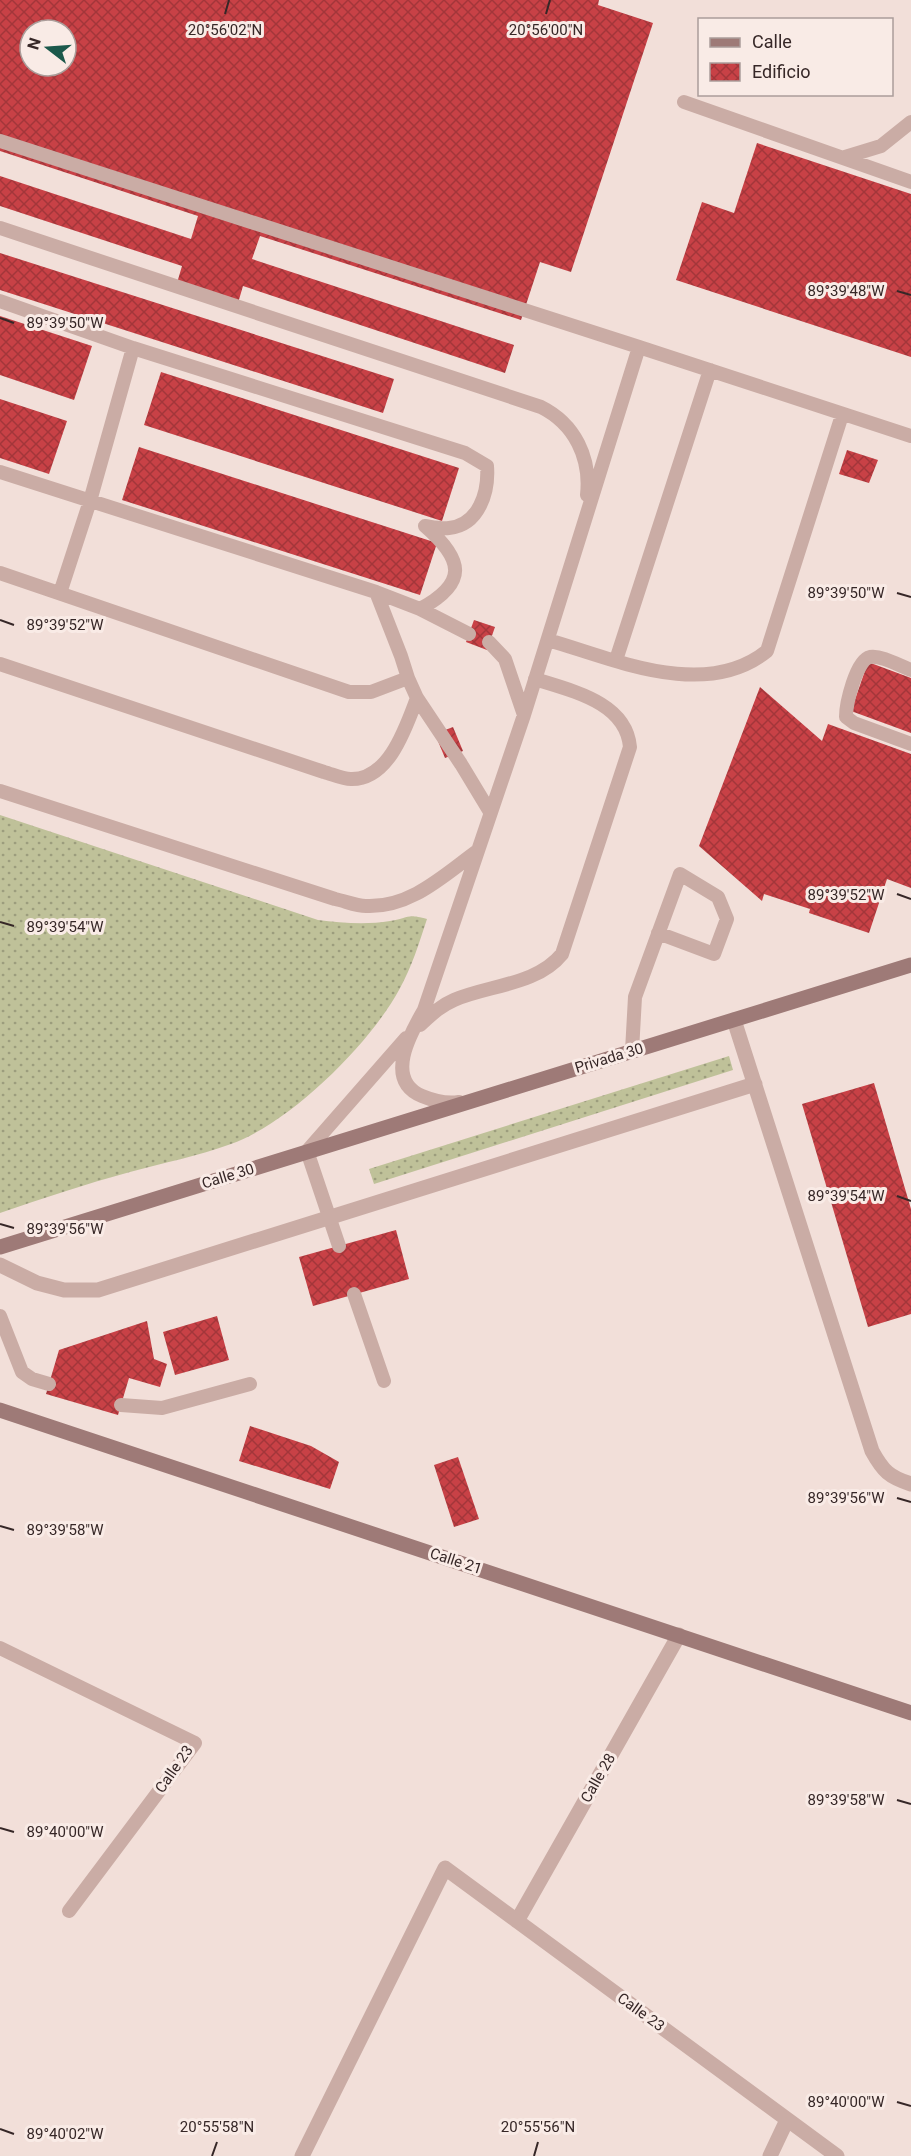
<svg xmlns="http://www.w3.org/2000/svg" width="911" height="2156" viewBox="0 0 911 2156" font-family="Roboto,sans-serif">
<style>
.grass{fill:url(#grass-dots)}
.building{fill:url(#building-cross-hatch);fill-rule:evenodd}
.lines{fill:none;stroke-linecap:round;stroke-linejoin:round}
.lane{stroke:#caaca5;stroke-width:14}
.street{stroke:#caaca5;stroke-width:15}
.secondary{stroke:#9e7a77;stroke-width:15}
.ticks{fill:none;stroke:#362727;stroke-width:2}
.labels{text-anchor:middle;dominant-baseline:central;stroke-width:6;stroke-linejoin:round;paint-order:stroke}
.street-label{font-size:15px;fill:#362727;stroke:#f9ebe6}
.ticks-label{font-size:15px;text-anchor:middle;fill:#362727;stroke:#f9ebe6;stroke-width:6;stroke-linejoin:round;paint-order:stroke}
</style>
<defs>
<pattern id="grass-dots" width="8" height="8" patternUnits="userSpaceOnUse" patternTransform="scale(1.5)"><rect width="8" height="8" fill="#bfc199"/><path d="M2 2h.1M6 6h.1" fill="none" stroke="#9c9d7d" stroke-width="1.8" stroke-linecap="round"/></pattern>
<pattern id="building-cross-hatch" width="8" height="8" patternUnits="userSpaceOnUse" patternTransform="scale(1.5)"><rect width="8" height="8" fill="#c84146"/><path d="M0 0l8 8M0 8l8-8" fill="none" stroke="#a3363a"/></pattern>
</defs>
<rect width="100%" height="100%" fill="#f2dfd9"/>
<path class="grass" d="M0 815 318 920C341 923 367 925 390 921 409 918 406 913 427 919 419 943 412 967 399 990 369 1045 290 1123 231 1144 198 1156 163 1163 130 1172 86 1184 43 1198 0 1213Z
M729 1056 733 1070 374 1184 369 1169Z"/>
<path class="building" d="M0 0H599L598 5 653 23 571 272 540 262 521 320 260 236 252 259 514 345 505 373 243 286 238 303 177 283 182 266 0 206V176L191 239 198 216 0 151ZM30 30H66V66H30Z
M757 143 911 194V357L676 280 702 202 734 213Z
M0 253 394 379 383 413 0 290Z
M0 316 92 346 74 400 0 375Z
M161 372 459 468 442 521 144 425Z
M0 399 67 421 49 474 0 458Z
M139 447 437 543 420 595 122 500Z
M847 450 878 460 869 483 839 474Z
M474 620 495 627 487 650 466 642Z
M868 662 911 678V733L851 711Z
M760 687 822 741 828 724 911 754V888L887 879 869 933 809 913 810 909 764 894 762 901 699 846Z
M453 727 463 751 445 758 435 734Z
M874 1083 911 1209V1314L868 1327 802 1104Z
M396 1230 409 1279 313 1306 299 1257Z
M217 1316 229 1360 175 1375 163 1332Z
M147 1321 154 1359 167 1364 160 1387 129 1378 118 1415 46 1394 59 1350Z
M250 1426 311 1446 339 1462 330 1489 239 1461Z
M458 1457 479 1519 454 1527 434 1465Z"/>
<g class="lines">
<path class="lane" d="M684 102 911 182
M0 141 639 347 911 436
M845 157 881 146 911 122
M0 228 541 407C575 424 591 458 587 495
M0 301 133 348 465 453 487 466C489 492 479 525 449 528 441 529 432 527 425 526
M0 472 376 592 420 609C468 583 464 560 425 526
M0 573 349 692H371L408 678
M376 592 401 656 408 678 417 698 461 764 490 812
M60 593 90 501 133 348
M420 609 469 634
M548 640C614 659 705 701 767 651L842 415
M489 642 505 659 524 715
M616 660 710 370
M0 664 324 772C332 774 342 779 351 779 389 780 406 727 417 698
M911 670C900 666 882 655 870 657 856 660 846 704 846 717L854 723 911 744
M0 791 335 899C345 901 356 906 366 906 410 908 443 876 476 852
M420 1025C431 1015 440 1006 454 1000 489 985 537 985 562 954L630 747C626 702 572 691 535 679
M632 1051 635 997 680 874 718 897 727 919 714 954 658 933
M459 1102C446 1104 434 1101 422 1096 384 1080 410 1034 424 1010L524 715 639 347
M339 1246 307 1151 406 1038
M354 1294 384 1381
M0 1316 22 1372 32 1379 49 1384
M121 1405 162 1408 250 1384
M0 1648 195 1743 69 1911"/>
<path class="street" d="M734 1020 872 1451C883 1471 889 1477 911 1484
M0 1265 37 1283 64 1290H98L755 1084
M517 1921 679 1635
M302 2156 445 1868 837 2156
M770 2156 787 2120"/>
<path class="secondary" d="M0 1247 911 965
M0 1410 911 1713"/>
</g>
<path class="ticks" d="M225 14 229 0M546 14 550 0M897 291 911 295M0 318 14 323M897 593 911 597M0 620 14 625M897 894 911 899M0 922 14 926M897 1196 911 1201M0 1224 14 1228M897 1498 911 1502M0 1526 14 1530M897 1800 911 1804M0 1828 14 1832M897 2102 911 2106M0 2129 14 2134M212 2156 217 2142M534 2156 538 2142"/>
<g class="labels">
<g class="street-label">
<text transform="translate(609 1058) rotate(-17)">Privada 30</text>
<text transform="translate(228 1176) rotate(-17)">Calle 30</text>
<text transform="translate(456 1561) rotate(18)">Calle 21</text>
<text transform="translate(174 1769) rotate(-55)">Calle 23</text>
<text transform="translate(598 1778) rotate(-60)">Calle 28</text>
<text transform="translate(641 2012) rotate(36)">Calle 23</text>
</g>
</g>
<g class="ticks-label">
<text x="225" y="35">20°56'02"N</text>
<text x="546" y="35">20°56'00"N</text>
<text x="846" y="296">89°39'48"W</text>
<text x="65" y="328">89°39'50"W</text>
<text x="846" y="598">89°39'50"W</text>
<text x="65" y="630">89°39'52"W</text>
<text x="846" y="900">89°39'52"W</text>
<text x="65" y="932">89°39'54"W</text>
<text x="846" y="1201">89°39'54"W</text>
<text x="65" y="1234">89°39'56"W</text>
<text x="846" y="1503">89°39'56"W</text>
<text x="65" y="1535">89°39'58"W</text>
<text x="846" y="1805">89°39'58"W</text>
<text x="65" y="1837">89°40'00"W</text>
<text x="846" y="2107">89°40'00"W</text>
<text x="217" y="2132">20°55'58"N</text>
<text x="538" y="2132">20°55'56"N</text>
<text x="65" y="2139">89°40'02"W</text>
</g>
<rect x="698" y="18" width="195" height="78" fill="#f9ebe6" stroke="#ab9d9a" stroke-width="1.5"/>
<rect x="710" y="38" width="30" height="9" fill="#9e7a77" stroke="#ab9d9a" stroke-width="1.5"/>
<text x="752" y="48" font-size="18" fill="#362727">Calle</text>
<rect x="710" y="63" width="30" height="18" fill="url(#building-cross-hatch)" stroke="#ab9d9a" stroke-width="1.5"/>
<text x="752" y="78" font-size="18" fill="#362727">Edificio</text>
<g transform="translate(48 48) rotate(287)"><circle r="28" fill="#f9ebe6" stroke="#ab9d9a" stroke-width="1.5"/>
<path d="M0-4.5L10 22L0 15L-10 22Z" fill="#1b584b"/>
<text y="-9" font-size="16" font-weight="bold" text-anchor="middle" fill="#362727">N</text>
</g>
</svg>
